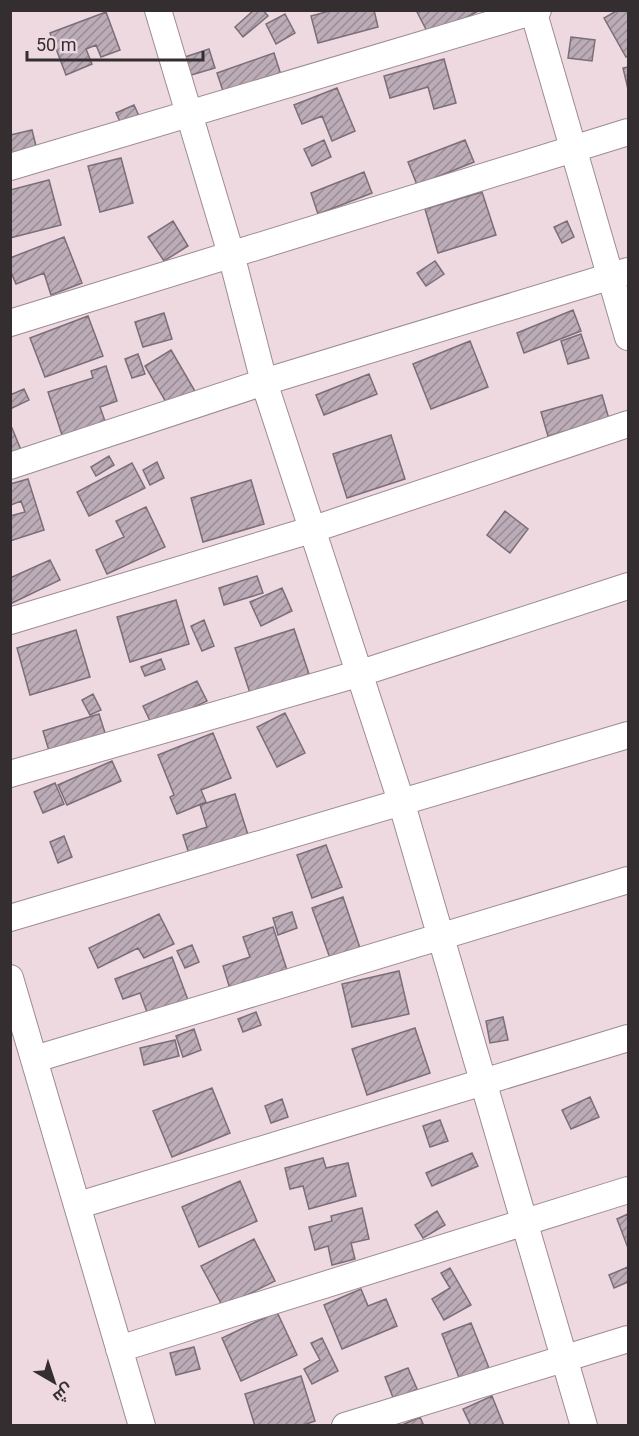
<svg xmlns="http://www.w3.org/2000/svg" width="639" height="1436" viewBox="0 0 639 1436" font-family="Roboto,Cairo,sans-serif">
<style>
.building{fill:url(#building-hatch);stroke:#7b6e78;stroke-width:1.5}
.lines{fill:none;stroke-linecap:round;stroke-linejoin:round}
.street-casing{stroke:#9e8c91;stroke-width:28}
.street{stroke:#fff;stroke-width:26}
</style>
<defs>
<pattern id="building-hatch" width="6" height="6" patternUnits="userSpaceOnUse" patternTransform="scale(1.5)"><rect width="6" height="6" fill="#bbacb8"/><path d="M-1 1l2-2M0 6l6-6M5 7l2-2" fill="none" stroke="#998c96"/></pattern>
</defs>
<rect width="100%" height="100%" fill="#edd9df"/>
<path class="building" d="M254 10H263L268 16 243 37 235 27Z
M333 10H374L378 27 318 43 311 16Z
M416 10H480L430 37Z
M618 10H628V56L626 57 604 18Z
M106 12 120 50 101 57 96 45 86 49 92 64 66 75 50 33Z
M285 14 295 33 276 44 266 24Z
M571 37 595 40 592 61 568 58Z
M209 49 215 68 191 75 185 57Z
M274 53 281 75 224 94 217 73Z
M444 59 456 103 434 109 428 87 390 98 384 76Z
M628 67V89L623 68Z
M337 88 355 131 332 141 322 116 302 124 294 105Z
M134 105 140 118 122 126 116 113Z
M32 130 37 150 10 157V135Z
M324 140 331 157 312 166 304 149Z
M465 140 474 162 417 185 408 162Z
M121 158 133 203 100 212 88 166Z
M364 172 372 193 318 214 311 193Z
M49 180 61 225 10 238V190Z
M482 192 496 235 438 253 425 209Z
M173 221 188 246 164 261 148 237Z
M567 221 574 237 562 243 554 227Z
M64 237 82 283 51 295 44 273 16 284 10 270V258Z
M435 261 444 274 426 286 417 273Z
M573 310 581 331 524 353 517 333Z
M164 313 172 339 143 347 135 322Z
M88 316 103 356 45 377 30 338Z
M581 334 589 358 568 364 561 341Z
M470 341 488 387 431 409 413 364Z
M171 350 196 393 170 409 145 366Z
M138 354 145 374 132 378 125 359Z
M106 366 117 401 100 407 106 424 63 438 48 392 93 378 91 371Z
M369 374 377 394 324 415 316 395Z
M24 389 29 400 10 409V395Z
M602 395 609 419 548 436 541 412Z
M12 428 21 450 10 454V429Z
M391 435 405 479 347 498 333 454Z
M109 456 114 465 96 476 91 467Z
M157 462 164 478 150 485 143 470Z
M132 463 145 488 89 516 77 492Z
M28 479 44 530 10 541V516L25 512 21 501 11 505 10 484Z
M251 480 264 524 203 542 191 498Z
M146 507 165 547 107 574 96 550 124 537 116 521Z
M505 511 528 529 510 553 487 535Z
M50 560 60 580 10 604V578Z
M257 576 263 593 224 605 219 588Z
M282 588 292 611 261 626 250 602Z
M176 600 189 644 130 662 117 617Z
M204 620 214 646 202 651 191 626Z
M294 629 309 674 250 693 235 648Z
M76 630 90 677 30 695 17 648Z
M161 659 165 669 145 676 141 667Z
M197 681 207 701 153 727 143 706Z
M93 694 101 710 90 715 82 700Z
M285 713 305 753 277 767 257 727Z
M99 714 106 736 50 754 43 731Z
M213 733 231 778 201 790 206 802 177 814 170 797 174 795 158 755Z
M112 761 121 781 67 805 58 785Z
M55 783 64 804 43 813 34 792Z
M235 794 249 838 190 857 183 835 207 827 200 805Z
M64 836 72 857 58 863 50 842Z
M326 845 342 887 312 898 297 855Z
M343 897 360 948 330 958 312 908Z
M292 912 297 928 278 935 273 918Z
M159 914 174 944 144 958 138 948 98 968 89 948Z
M273 927 287 970 230 989 223 966 250 957 243 937Z
M192 945 199 962 185 968 177 951Z
M172 957 188 1000 148 1015 140 993 123 999 115 979Z
M399 971 409 1014 352 1027 342 984Z
M256 1012 261 1025 243 1032 238 1019Z
M503 1017 508 1040 490 1043 486 1021Z
M415 1028 430 1073 367 1095 352 1049Z
M194 1029 201 1050 183 1057 176 1036Z
M175 1040 179 1056 144 1065 140 1048Z
M212 1088 230 1133 172 1157 153 1111Z
M590 1097 599 1117 571 1129 562 1110Z
M282 1099 288 1117 271 1123 265 1106Z
M440 1120 448 1141 430 1147 423 1126Z
M472 1153 478 1166 432 1186 426 1173Z
M323 1158 326 1168 348 1163 356 1196 309 1209 303 1186 290 1189 285 1168Z
M240 1181 257 1221 199 1247 182 1207Z
M362 1208 369 1239 351 1243 355 1259 332 1265 328 1246 315 1250 309 1227 332 1221 331 1216Z
M437 1211 445 1225 423 1238 415 1225Z
M628 1214V1248L617 1219Z
M254 1239 275 1281 223 1307 201 1266Z
M628 1267V1282L614 1288 609 1275Z
M450 1268 471 1305 444 1320 432 1299 450 1288 441 1273Z
M361 1289 368 1306 386 1299 397 1326 342 1349 324 1305Z
M277 1312 297 1355 241 1381 222 1338Z
M471 1323 489 1368 460 1380 442 1334Z
M322 1338 338 1371 312 1384 304 1369 320 1360 311 1343Z
M194 1347 200 1369 176 1375 170 1353Z
M408 1368 417 1389 394 1400 385 1377Z
M301 1376 315 1421 301 1426H255L245 1394Z
M492 1396 504 1426H471L463 1409Z
M420 1417 424 1426H400Z"/>
<g class="lines">
<g class="street-casing">
<path id="street" d="M158 10 231 254 264 382 401 801 584 1426
M533 10 628 337
M10 167 538 10
M10 323 628 132
M10 466 264 382 628 271
M10 621 314 529 628 424
M10 774 361 673 628 586
M10 918 628 735
M10 978 142 1426
M35 1059 628 880
M79 1205 628 1038
M119 1349 628 1190
M345 1426 628 1339"/>
</g>
<use href="#street" class="street"/>
</g>
<rect width="639" height="1436" fill="none" stroke="#352e30" stroke-width="24"/>
<g transform="translate(54 1382) rotate(141)" stroke="#edd9df" stroke-width="4.5" paint-order="stroke">
<path d="M0-4.5L10 22L0 15L-10 22Z" fill="#352e30"/>
<text y="-9" font-size="16" font-weight="bold" text-anchor="middle" fill="#352e30">ش</text>
</g>
<path d="M27 51v9h176v-9" fill="none" stroke="#352e30" stroke-width="3"/>
<text x="36" y="51" font-size="18" fill="#352e30" stroke="#edd9df" stroke-width="4.5" paint-order="stroke">50 m</text>
</svg>
